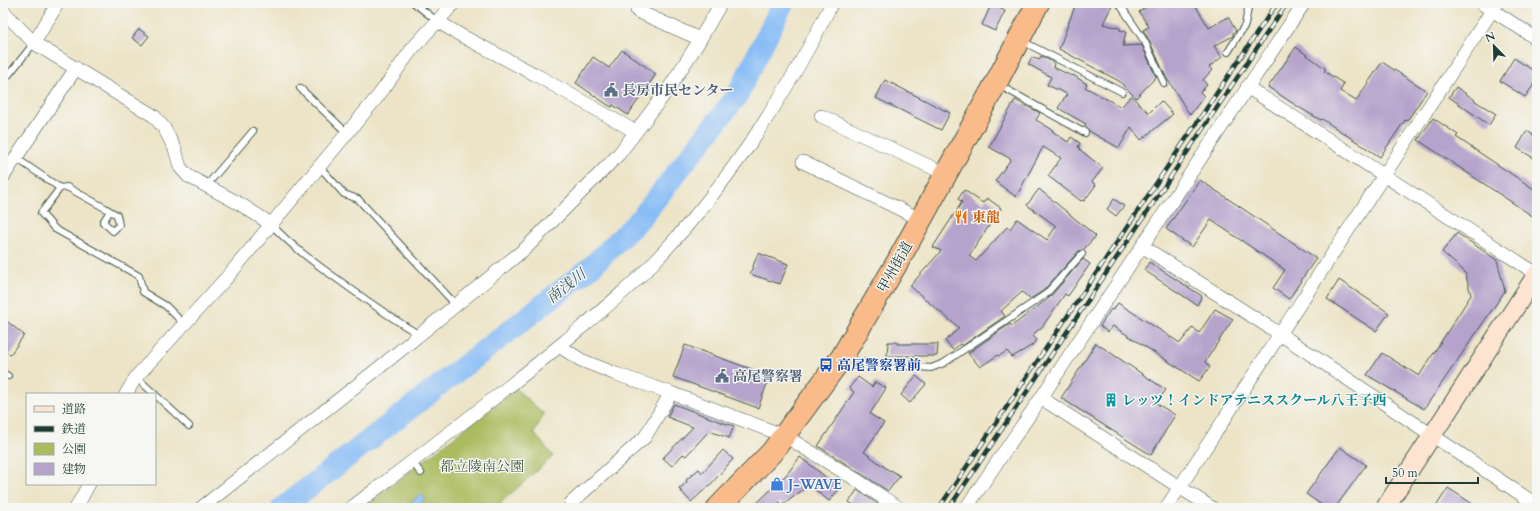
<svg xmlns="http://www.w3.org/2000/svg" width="1540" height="511" viewBox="0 0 1540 511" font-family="Cardo,'Noto Serif JP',serif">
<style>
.green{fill:#abbb5e;stroke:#657c49}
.water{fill:#87bcf6;stroke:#537c95}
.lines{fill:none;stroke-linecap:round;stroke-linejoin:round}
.river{stroke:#87bcf6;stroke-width:22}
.building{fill:#b5a3cc}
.lane-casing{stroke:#3e564a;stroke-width:8}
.street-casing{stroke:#3e564a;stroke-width:14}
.secondary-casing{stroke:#3e564a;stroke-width:20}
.highway-casing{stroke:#3e564a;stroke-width:24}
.lane{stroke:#fff;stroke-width:6}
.street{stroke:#fff;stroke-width:13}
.secondary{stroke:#fde4d1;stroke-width:18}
.highway{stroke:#fabb8b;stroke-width:22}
.rail-casing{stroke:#1f3d34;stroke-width:4.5}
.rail{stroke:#f6f6f2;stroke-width:3;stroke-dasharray:9;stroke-linecap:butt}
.labels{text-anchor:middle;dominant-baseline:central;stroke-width:3;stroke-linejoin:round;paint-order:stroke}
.service-label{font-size:14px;font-weight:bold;fill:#4e5e75;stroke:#f6f6f2;text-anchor:start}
.food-label{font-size:14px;font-weight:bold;fill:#c56008;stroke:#f6f6f2;text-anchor:start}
.street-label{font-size:14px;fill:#1f3d34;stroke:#f6f6f2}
.transit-label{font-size:14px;font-weight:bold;fill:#164399;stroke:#f6f6f2;text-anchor:start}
.culture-label{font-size:14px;font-weight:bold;fill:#0d838f;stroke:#f6f6f2;text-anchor:start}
.park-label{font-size:14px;fill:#425c3e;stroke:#f6f6f2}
.shop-label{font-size:14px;font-weight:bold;fill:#366cbe;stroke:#f6f6f2;text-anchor:start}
.water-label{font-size:15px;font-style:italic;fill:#395d64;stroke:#f6f6f2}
</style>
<rect width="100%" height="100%" fill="#f6f6f2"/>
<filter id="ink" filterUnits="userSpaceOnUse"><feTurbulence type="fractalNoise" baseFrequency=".025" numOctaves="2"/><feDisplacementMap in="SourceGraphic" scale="8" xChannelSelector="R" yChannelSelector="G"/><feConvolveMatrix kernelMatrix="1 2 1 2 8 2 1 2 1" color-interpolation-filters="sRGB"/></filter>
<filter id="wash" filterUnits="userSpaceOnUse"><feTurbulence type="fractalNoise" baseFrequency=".012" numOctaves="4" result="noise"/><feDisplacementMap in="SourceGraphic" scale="16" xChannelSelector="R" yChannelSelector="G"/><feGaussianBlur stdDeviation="0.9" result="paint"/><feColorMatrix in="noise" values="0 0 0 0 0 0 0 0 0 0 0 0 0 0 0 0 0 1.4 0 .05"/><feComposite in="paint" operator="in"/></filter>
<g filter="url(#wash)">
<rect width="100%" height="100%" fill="#ede4c7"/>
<path class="green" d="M516 389 544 414 534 433 553 456 495 508H363Z"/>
<path class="water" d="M421 494 425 498 418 508H404Z"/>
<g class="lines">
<path class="river" d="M282 508 590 268 641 218 737 96 783 3"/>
</g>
<g id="blocks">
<path class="building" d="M1076 3H1113L1103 24 1120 28V30L1126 32 1123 46 1142 45 1156 77 1136 98 1119 81 1059 49Z
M1153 3H1194L1209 28 1228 17 1236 31 1233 33V36L1214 46 1222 57 1209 67 1212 70 1203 80 1207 85 1200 92 1204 96 1190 115 1166 77 1149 40 1143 30 1149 27 1139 12Z
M991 5 1005 11 995 31 982 25Z
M139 29 149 36 142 45 132 38Z
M1296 47 1326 69 1324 71 1344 84 1340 91 1356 101 1382 62 1427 91 1407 121 1405 120 1380 157 1322 119 1321 120 1300 108 1268 87Z
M622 50 656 74 628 115 613 105 612 107 608 105 576 83 593 57 609 68Z
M1041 56 1054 63 1053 67 1072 76 1073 75 1087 84 1085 87 1121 107 1131 96 1149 113 1161 101 1173 114 1141 140 1131 127 1119 148 1089 131 1087 128 1084 127 1086 124 1058 108 1067 94 1047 85 1051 77 1028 64 1032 57 1039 60Z
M1514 58 1537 73V80L1525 97 1500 81Z
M885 80 950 113 941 130 876 98Z
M1456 87 1475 100V101L1496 114 1489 125 1449 97Z
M1015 100 1040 113 1036 120 1053 130 1052 131 1068 142 1071 137 1080 143 1078 147 1080 148 1079 149 1103 168 1092 182 1096 185 1084 201 1082 200 1081 201 1048 176 1061 158 1043 147 1016 197 995 181 1011 159 989 147Z
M1433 118 1458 135 1456 137 1537 191V219L1418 140Z
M1527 131 1537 137V160L1517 148Z
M1200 180 1316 258 1289 299 1273 288 1285 270 1211 220 1192 247 1166 229Z
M1039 189 1096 236 1083 250 1079 251 1043 291 1030 299 1022 292 1001 311 1005 316 962 346 960 344 953 350 945 341 959 328 910 286 941 251 933 247 962 202 958 199 964 190 983 203 987 198 1001 208 969 256 976 261 1007 227 1010 229 1017 219 1047 240 1056 226 1027 205Z
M1114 199 1124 206 1116 216 1107 209Z
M1457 233 1497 260 1505 291 1424 409 1367 375 1382 353 1419 376 1471 295 1465 272 1442 252Z
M758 253 788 264 780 284 750 274Z
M1083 259 1090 264 1068 296 1065 294 1042 327 1032 335 1037 340 1031 346 1012 357 1007 351 999 356 998 355 980 367 968 353 1010 324 1012 326 1049 298Z
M1149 262 1202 296 1197 305 1144 270Z
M1339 280 1389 313 1376 331 1327 299Z
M1118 303 1180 343 1193 327 1199 333 1215 309 1233 319 1205 362 1210 367 1199 381 1113 326 1108 332 1100 326 1111 309 1113 310Z
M3 318 24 335 10 355 3 349Z
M888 342H897V344H938L937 356H887Z
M1096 343 1166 390 1156 403 1175 415 1151 455 1061 398Z
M685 345 770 376 758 408 673 377Z
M916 376 926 384 910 403 901 395Z
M858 377 872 387 875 382 886 388 870 414 884 423 864 452 890 471 891 470 900 476 888 491 818 446 854 392 849 388Z
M674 404 718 421 734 426 729 438 709 431 686 456 683 454 672 466 663 458 693 427 667 417Z
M1340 447 1366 465 1335 508H1326L1306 494Z
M723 450 733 459 712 483 691 502 679 489 687 482 686 480 699 469 702 473Z
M800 457 840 488 829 501 809 485 783 505 780 502 773 508H752L787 474Z
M1448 488 1479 508H1435Z
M857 490 878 504 875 508H858L849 502Z"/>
</g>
</g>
<g filter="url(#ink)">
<use href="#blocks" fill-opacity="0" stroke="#3e564a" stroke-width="1"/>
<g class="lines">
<g class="lane-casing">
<path id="lane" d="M414 3 437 21
M1119 3 1145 42 1164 83
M1022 41 1122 92
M1228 52 1245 25 1249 3
M3 82 34 43
M999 85 1085 133 1084 131
M300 88 347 133
M16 158 60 188 41 213 55 229 139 276 143 292 166 306 184 324
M319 166 344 194 358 199 456 305
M207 185 253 131
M60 188 67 187 105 208 117 215 119 225 113 231 103 222 110 211
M271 224C291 246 316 264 340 281 366 300 392 319 420 335
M846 358 859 362 931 368 944 363 1046 294 1082 254
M3 373 8 376
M136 377 189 426
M412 462 421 473"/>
</g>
<g class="street-casing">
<path id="street" d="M641 3 637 11 700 39
M1481 3 1537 39
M3 11 34 43 154 116 164 128 175 149 180 167 188 176 240 204 271 224
M437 21 462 36 538 76 636 132
M34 43 58 3
M1247 87 1537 274
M821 116 946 174
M803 162 920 219
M3 177 76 68
M1142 246 1280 334 1537 505
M559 346 581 360 616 374 671 393 785 436 855 479 899 508
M126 394 136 377 229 275 379 95 412 49 454 3
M1041 398 1212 508
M571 503 645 437 671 393
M76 508 89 484
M201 508 380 367 527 247 619 154 669 88 698 43 721 3
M351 508C422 454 494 400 564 342 595 316 628 290 656 260 728 184 786 96 832 3
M966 508 1041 398 1304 3
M1166 508 1497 3"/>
</g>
<g class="secondary-casing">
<path id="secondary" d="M1385 508 1537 274"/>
</g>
<g class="highway-casing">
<path id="highway" d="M718 508 772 452 842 357 898 261 996 83 1038 3"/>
</g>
<use href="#lane" class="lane"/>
<use href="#street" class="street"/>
<use href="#secondary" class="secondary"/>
<use href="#highway" class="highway"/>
<g class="rail-casing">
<path id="rail" d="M939 508 1277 3
M949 508 1287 3"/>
</g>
<use href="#rail" class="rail"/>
</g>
</g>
<defs>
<g id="civic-bare" transform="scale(1.08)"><path d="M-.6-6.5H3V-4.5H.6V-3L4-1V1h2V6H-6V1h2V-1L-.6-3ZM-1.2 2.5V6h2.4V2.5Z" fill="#5c6f8a" stroke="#f6f6f2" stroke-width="2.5" paint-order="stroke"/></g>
<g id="restaurant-bare" transform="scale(1.08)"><path d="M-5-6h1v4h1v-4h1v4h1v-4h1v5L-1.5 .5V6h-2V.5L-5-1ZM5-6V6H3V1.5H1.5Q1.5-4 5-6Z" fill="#e8710a" stroke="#f6f6f2" stroke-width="2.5" paint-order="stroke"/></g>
<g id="bus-bare" transform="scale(1.08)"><path d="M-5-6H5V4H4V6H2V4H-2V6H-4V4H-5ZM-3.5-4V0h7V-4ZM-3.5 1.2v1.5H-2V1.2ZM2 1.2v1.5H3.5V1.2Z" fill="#1a4fb4" stroke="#f6f6f2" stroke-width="2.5" paint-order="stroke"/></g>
<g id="building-bare" transform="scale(1.08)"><path d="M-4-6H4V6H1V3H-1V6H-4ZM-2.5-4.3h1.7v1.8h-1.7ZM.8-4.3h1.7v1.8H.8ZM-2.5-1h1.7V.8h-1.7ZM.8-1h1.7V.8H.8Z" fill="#0f9aa8" stroke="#f6f6f2" stroke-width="2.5" paint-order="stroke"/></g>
<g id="shop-bare" transform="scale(1.08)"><path d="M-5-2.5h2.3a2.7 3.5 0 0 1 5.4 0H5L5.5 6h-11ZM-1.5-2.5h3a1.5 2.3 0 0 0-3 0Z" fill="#3f7fe0" stroke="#f6f6f2" stroke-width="2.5" paint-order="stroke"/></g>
</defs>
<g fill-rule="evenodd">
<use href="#civic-bare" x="611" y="90"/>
<use href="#restaurant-bare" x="961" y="217"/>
<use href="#bus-bare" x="826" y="365"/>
<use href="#civic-bare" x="722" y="376"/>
<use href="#building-bare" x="1111" y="400"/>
<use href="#shop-bare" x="777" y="484"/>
</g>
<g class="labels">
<g class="service-label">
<text x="622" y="90">長房市民センター</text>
<text x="733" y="376">高尾警察署</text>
</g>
<g class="food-label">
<text x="972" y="217">東龍</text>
</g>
<g class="street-label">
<text transform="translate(895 267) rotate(-61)">甲州街道</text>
</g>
<g class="transit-label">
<text x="837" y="365">高尾警察署前</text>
</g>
<g class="culture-label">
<text x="1122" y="400">レッツ！インドアテニススクール八王子西</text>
</g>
<g class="park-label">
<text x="482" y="466">都立陵南公園</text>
</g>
<g class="shop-label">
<text x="788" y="484">J-WAVE</text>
</g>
<g class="water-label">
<text transform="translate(566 286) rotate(-38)">南浅川</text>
</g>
</g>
<rect width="1540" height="511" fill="none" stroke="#f6f6f2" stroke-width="16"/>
<rect x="26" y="393" width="130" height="92" fill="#f6f6f2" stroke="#a0aca6"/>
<rect x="34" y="406" width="20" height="6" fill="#fde4d1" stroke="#a0aca6"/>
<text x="62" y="413" font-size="12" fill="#1f3d34">道路</text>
<rect x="34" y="426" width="20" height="6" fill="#1f3d34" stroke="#a0aca6"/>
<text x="62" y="433" font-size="12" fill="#1f3d34">鉄道</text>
<rect x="34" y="443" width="20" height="12" fill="#abbb5e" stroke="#a0aca6"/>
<text x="62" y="453" font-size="12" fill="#1f3d34">公園</text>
<rect x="34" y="463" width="20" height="12" fill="#b5a3cc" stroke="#a0aca6"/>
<text x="62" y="473" font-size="12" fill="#1f3d34">建物</text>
<g transform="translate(1494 46) rotate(337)" stroke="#f6f6f2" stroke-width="3" paint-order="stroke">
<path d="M0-3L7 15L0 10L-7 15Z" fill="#1f3d34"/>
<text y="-6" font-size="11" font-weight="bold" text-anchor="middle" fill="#1f3d34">N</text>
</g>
<path d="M1386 477v6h92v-6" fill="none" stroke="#1f3d34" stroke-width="2"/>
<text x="1392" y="477" font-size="12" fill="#1f3d34" stroke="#f6f6f2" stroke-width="3" paint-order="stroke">50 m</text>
</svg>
